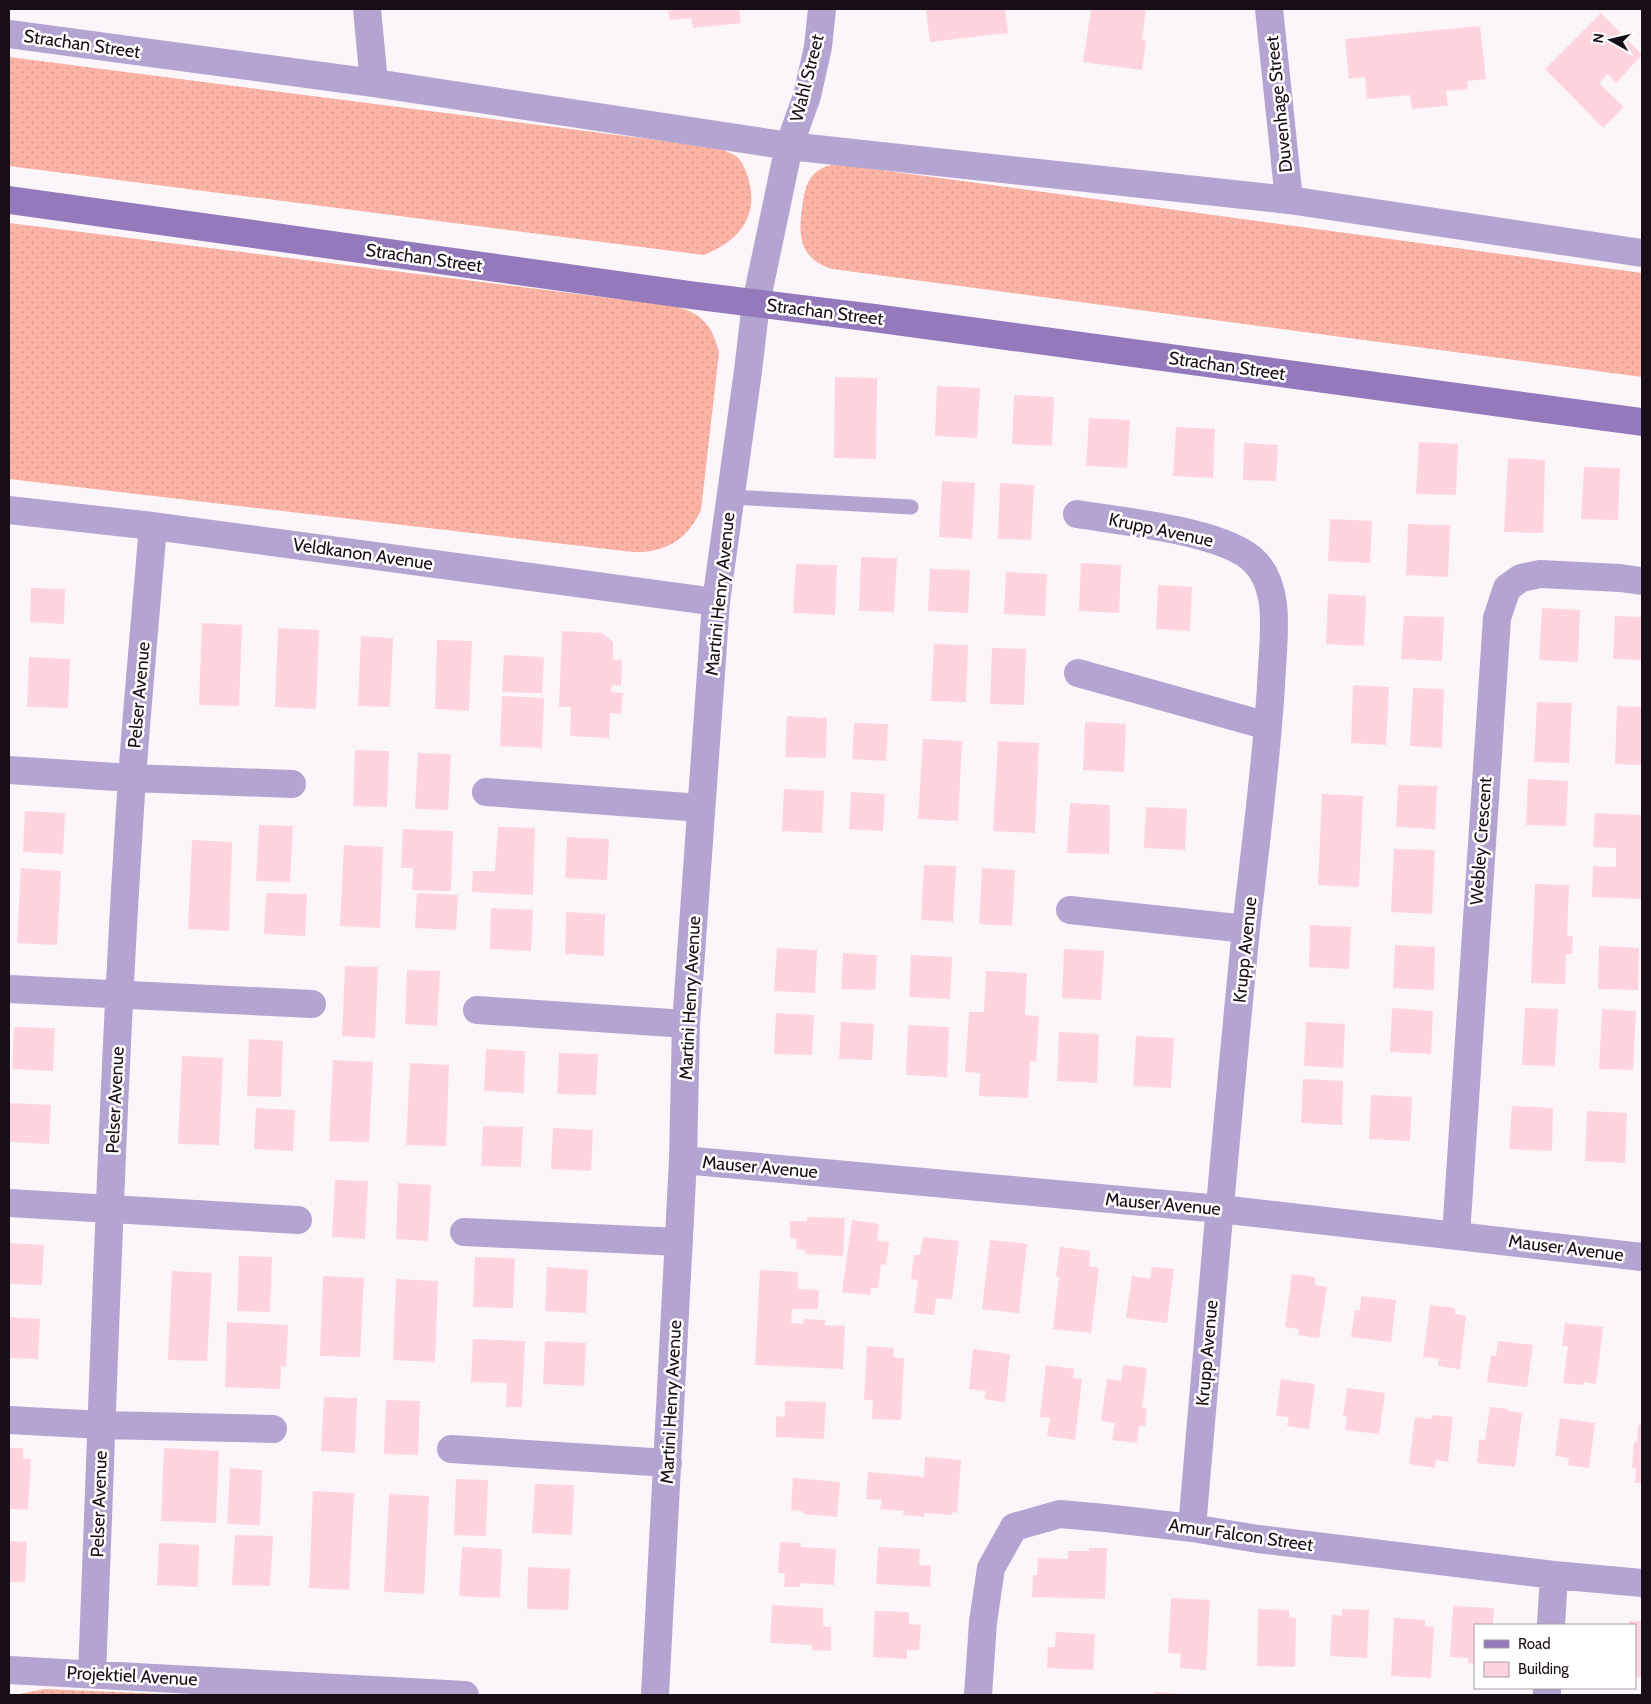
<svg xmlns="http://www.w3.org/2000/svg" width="1651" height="1704" viewBox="0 0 1651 1704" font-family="Cabin,sans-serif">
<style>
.grass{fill:url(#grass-dots)}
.building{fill:#ffd4df}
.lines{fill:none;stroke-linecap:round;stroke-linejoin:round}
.lane{stroke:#b4a4d1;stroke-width:15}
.street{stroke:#b4a4d1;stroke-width:28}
.secondary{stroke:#947abc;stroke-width:28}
.labels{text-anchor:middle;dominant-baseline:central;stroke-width:5;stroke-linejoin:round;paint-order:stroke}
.street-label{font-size:18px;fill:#180e17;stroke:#fff}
</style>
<defs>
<pattern id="grass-dots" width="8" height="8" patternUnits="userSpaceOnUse" patternTransform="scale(1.25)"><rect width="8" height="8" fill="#fab3a4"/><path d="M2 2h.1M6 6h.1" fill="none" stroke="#d6998c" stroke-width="1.8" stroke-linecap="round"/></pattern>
</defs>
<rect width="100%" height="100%" fill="#fcf6fb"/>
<path class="grass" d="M9 57 719 148C725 151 732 153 737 157 743 162 747 173 749 181 759 218 737 242 704 255L9 166Z
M836 164 1642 273V377L832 269C800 259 798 237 802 208 805 184 810 168 836 164Z
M9 223 674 306C702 313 713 326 719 353L701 510C687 540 666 553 633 552L9 479Z
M45 1689 186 1695H14Z"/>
<path class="building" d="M668 9H739L741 23 693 28 691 18 670 20Z
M926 9H1005L1008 33 930 42Z
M1091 9H1146L1142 40 1146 41 1142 70 1083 62Z
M1601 13 1642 55 1616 83 1608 74 1599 83 1624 107 1603 128 1545 69Z
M1480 26 1486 79 1467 81 1468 89 1446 91 1448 106 1412 109 1410 95 1367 99 1365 77 1349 79 1345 39Z
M835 377 877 378 876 459 834 458Z
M937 386 980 388 977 438 935 436Z
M1014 395 1054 397 1052 446 1012 444Z
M1089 418 1130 420 1127 468 1086 466Z
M1176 427 1215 429 1213 478 1173 476Z
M1419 442 1458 444 1456 495 1416 494Z
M1244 443 1278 445 1276 481 1243 480Z
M1508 458 1545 460 1543 533 1504 532Z
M1584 467 1620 468 1618 520 1581 519Z
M942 481 975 483 972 539 939 537Z
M1000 483 1034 485 1031 540 998 539Z
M1330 519 1372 521 1370 563 1328 561Z
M1408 524 1450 525 1448 577 1406 575Z
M861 557 897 558 894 612 859 611Z
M1081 563 1121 565 1119 613 1079 611Z
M796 564 837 565 835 615 793 613Z
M930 569 970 570 968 613 928 611Z
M1006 572 1047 574 1045 616 1004 614Z
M1158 585 1192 587 1190 631 1156 629Z
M31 588 65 589 64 624 30 622Z
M1328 594 1366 596 1364 646 1326 644Z
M1542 608 1580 610 1578 662 1539 660Z
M1404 616 1444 617 1442 661 1401 659Z
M1615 616 1642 617V660L1613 659Z
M202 623 242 625 239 706 199 705Z
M278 628 319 630 316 709 275 707Z
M562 631 602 633 613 642V660H622L621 686 612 685 611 692 623 693 621 714 610 713 609 738 570 736 571 707H559Z
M361 636 393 638 390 707 358 706Z
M437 640 472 641 469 711 435 709Z
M934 644 968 645 966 702 931 701Z
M992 648 1026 649 1024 705 990 704Z
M504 655 544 657 542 693 502 692Z
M29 657 70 659 68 708 27 707Z
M1353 685 1389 687 1386 745 1351 743Z
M1413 688 1444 689 1442 748 1410 746Z
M502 696 544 698 542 748 500 746Z
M1537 702 1572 703 1569 763 1534 762Z
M1617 706 1642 707V765L1615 764Z
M787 716 827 718 826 758 785 757Z
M1085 722 1126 724 1124 772 1083 770Z
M854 723 888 724 886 761 852 759Z
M923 739 962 741 958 821 918 819Z
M998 741 1039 743 1035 833 993 831Z
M355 750 389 751 387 807 353 806Z
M418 753 451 754 448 810 415 809Z
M1528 779 1568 781 1566 826 1526 825Z
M1398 785 1437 786 1435 829 1396 827Z
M784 789 824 791 822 833 782 831Z
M851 792 885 794 883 831 849 829Z
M1322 794 1363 796 1359 887 1318 885Z
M1070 803 1110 805 1109 854 1067 853Z
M1146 807 1187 809 1185 850 1144 848Z
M25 811 65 813 63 854 23 852Z
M1595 813 1642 815V899L1592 897 1593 866 1616 867V848L1593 847Z
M259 825 293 826 290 882 256 881Z
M498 827 535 828 533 895 472 892 473 871H495Z
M403 829 453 831 451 891 412 890 413 868H401Z
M567 837 609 839 607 880 565 878Z
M192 840 232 842 229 931 188 929Z
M344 845 383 847 380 928 340 926Z
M1394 849 1435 850 1432 914 1391 912Z
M924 865 956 866 953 922 921 920Z
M21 868 61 871 57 945 17 943Z
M982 868 1015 870 1012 926 979 924Z
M1535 884 1569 885 1567 936H1573L1572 954H1566L1565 984 1531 983Z
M266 893 307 894 305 936 264 934Z
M417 893 458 895 456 930 415 928Z
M491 908 533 910 531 951 490 949Z
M566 912 605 914 604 956 565 954Z
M1310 925 1351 927 1349 969 1309 967Z
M1395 945 1435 947 1434 990 1393 988Z
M1599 946 1639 948 1638 990 1598 989Z
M777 948 817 950 815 993 774 991Z
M1064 949 1104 951 1101 1000 1062 998Z
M843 953 877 955 875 990 841 989Z
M911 955 952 957 950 999 909 997Z
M345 966 378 967 375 1038 342 1036Z
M407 970 440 971 437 1026 405 1024Z
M986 971 1027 973 1025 1015 1039 1016 1036 1062 1030 1061 1028 1098 979 1096 980 1073 965 1072 969 1012H984Z
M1392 1008 1433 1011 1431 1054 1390 1052Z
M1525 1008 1558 1009 1555 1066 1522 1065Z
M1602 1009 1636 1011 1633 1070 1599 1069Z
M776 1013 814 1015 812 1055 774 1054Z
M841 1022 874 1024 872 1060 839 1059Z
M1306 1022 1345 1024 1343 1068 1304 1066Z
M908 1025 949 1027 947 1077 906 1075Z
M14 1027 55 1028 53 1071 12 1069Z
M1059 1032 1099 1034 1097 1083 1057 1081Z
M1136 1036 1174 1038 1171 1088 1133 1086Z
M249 1039 283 1041 281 1097 247 1096Z
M486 1049 525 1051 524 1093 484 1091Z
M559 1053 598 1054 596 1095 557 1094Z
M182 1056 223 1058 219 1145 178 1144Z
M333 1060 373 1062 369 1142 329 1141Z
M410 1063 449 1065 446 1146 406 1145Z
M1303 1079 1343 1081 1342 1125 1301 1123Z
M1371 1095 1412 1097 1410 1141 1369 1139Z
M10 1103 51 1105 49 1144 9 1142Z
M1512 1106 1553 1108 1552 1151 1509 1149Z
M256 1108 295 1110 293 1151 254 1149Z
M1587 1111 1627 1113 1625 1163 1585 1161Z
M483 1126 523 1127 521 1167 481 1166Z
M553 1128 593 1130 591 1171 551 1169Z
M335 1180 368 1181 365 1239 332 1237Z
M398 1183 431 1185 428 1241 396 1239Z
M807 1217 845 1218 843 1256 805 1254 806 1250 796 1249 797 1239 790 1238V1221H807Z
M852 1220 879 1224 877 1241 889 1242 886 1265 881 1264 878 1288H871L870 1295 842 1292Z
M923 1237 959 1241 952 1300 936 1298 934 1315 914 1313 918 1280 911 1279 914 1255H920Z
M990 1240 1027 1244 1019 1313 982 1309Z
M9 1243 44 1245 42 1285 9 1284Z
M1060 1247 1090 1251 1089 1266 1099 1268 1091 1333 1053 1329 1059 1277H1056Z
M239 1256 272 1257 270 1312 237 1311Z
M475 1257 515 1258 513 1308 473 1307Z
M547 1267 588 1270 586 1313 545 1311Z
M1152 1267 1174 1269 1167 1323 1126 1318 1132 1276 1150 1279Z
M760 1270 798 1272V1289L819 1290 818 1309H792L791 1323 803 1324 804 1319 825 1320V1325L845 1326 843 1369 755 1365Z
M172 1271 212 1273 207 1361 168 1360Z
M1292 1274 1315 1277V1285L1327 1287 1319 1338 1298 1335 1299 1329 1285 1327Z
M323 1276 364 1278 360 1357 320 1356Z
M396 1279 438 1281 435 1362 393 1360Z
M1361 1296 1396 1300 1391 1342 1351 1337 1355 1310 1360 1311Z
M1430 1305 1455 1308V1314L1466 1316 1460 1369 1438 1366 1439 1359 1423 1357Z
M9 1317 40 1319 38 1359 9 1358Z
M227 1322 288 1325 286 1367 281 1366 280 1389 225 1387Z
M1565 1323 1603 1327 1596 1384 1584 1382V1385L1563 1383 1568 1346H1562Z
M473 1339 525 1341 522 1407H506L507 1383 471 1382Z
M545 1341 586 1343 584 1386 543 1384Z
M1498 1341 1533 1345 1527 1387 1487 1382 1491 1355 1496 1356Z
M867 1346 894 1348 893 1357 904 1358 901 1420 872 1419 873 1400H864Z
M973 1349 1010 1354 1005 1402 984 1399 986 1391 969 1389Z
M1046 1365 1074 1369 1073 1378 1082 1379 1075 1440 1047 1436 1050 1418 1040 1417Z
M1123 1365 1147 1368 1142 1408H1147L1145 1426H1139L1137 1443 1112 1440 1115 1423 1101 1421 1107 1379 1121 1381Z
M1281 1379 1315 1384 1309 1429 1287 1426 1289 1417 1276 1416Z
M1347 1388 1385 1393 1379 1434 1345 1430 1347 1417 1343 1416Z
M324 1397 357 1398 355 1453 321 1451Z
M386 1400 420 1401 418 1455 384 1454Z
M785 1401 826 1402 824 1439 776 1437V1416L785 1417Z
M1490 1407 1508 1409V1411L1522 1413 1515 1467 1477 1463 1479 1440H1485Z
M1432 1415 1453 1417 1448 1462 1436 1460 1435 1468 1409 1464 1415 1417 1432 1419Z
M1560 1418 1595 1423 1589 1468 1568 1465 1569 1458 1555 1456Z
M1638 1425H1642V1483H1635L1636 1468H1632L1634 1442H1637Z
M9 1448H23V1459H31L28 1510 9 1509Z
M164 1448 219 1451 216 1523 161 1521Z
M925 1457 961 1460 957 1513 952 1512V1515L925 1513 924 1517 903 1515 904 1511 880 1509 882 1500 866 1499 868 1472 924 1477Z
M230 1468 262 1470 260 1525 227 1524Z
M793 1478 840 1482 837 1517 803 1514V1511L791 1510Z
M456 1479 488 1480 486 1536 454 1535Z
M535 1484 574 1485 572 1535 532 1533Z
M313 1491 354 1493 349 1590 309 1588Z
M389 1494 429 1496 424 1594 384 1592Z
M235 1535 273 1536 270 1586 232 1585Z
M9 1541 27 1542 25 1582H9Z
M780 1542 801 1543V1547L836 1549 834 1585 800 1583V1587H784L785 1573H778Z
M159 1543 199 1545 198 1587 157 1585Z
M462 1547 502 1549 500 1598 459 1596Z
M878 1547 920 1549 919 1565 931 1566 930 1587 876 1584Z
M1089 1548H1107L1105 1599 1032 1597 1033 1575H1037L1038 1558 1068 1559V1551H1089Z
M528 1567 570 1569 568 1610 527 1609Z
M1171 1598 1210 1600 1206 1670 1180 1668 1181 1654 1168 1653Z
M772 1605 823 1608V1626L831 1627V1651L812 1650V1645L770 1643Z
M1453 1606 1494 1608 1493 1625H1475V1664L1468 1663V1658L1450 1657Z
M1258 1609 1289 1610V1617L1296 1618 1295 1667 1257 1666Z
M1342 1609 1369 1610 1367 1658 1330 1656 1332 1615 1342 1616Z
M875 1611 909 1612V1624L921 1625 919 1650H907V1659L873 1657Z
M1394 1618 1425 1620V1626L1434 1627 1431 1678 1391 1676Z
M1629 1621H1642V1677H1635V1625H1629Z
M1056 1632 1095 1634 1093 1670 1047 1668 1048 1647H1055Z
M1154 1692 1186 1694V1695H1154Z"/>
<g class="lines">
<path class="lane" d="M731 497 911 507"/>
<path class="street" d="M367 9 374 83
M1269 9 1289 200
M9 34 374 83 789 146 1289 200 1642 253
M9 510 153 526 716 602
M1077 514C1119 521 1227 531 1255 562 1266 573 1271 589 1273 604 1276 631 1272 659 1271 686 1266 767 1255 848 1246 929 1226 1129 1209 1328 1192 1528
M1078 673 1268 726
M9 770 132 778 292 784
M486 792 701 808
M1070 910 1246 929
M9 989 312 1004
M477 1010 686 1024
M683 1160 1220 1209 1642 1257
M9 1203 298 1220
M464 1232 679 1242
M1456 1235 1497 618 1507 588 1521 578 1540 574 1620 578 1642 581
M9 1420 102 1425 273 1429
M451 1449 668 1463
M1551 1625 1554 1575
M9 1670 465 1695
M92 1674C104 1376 112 1077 132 779 138 695 146 611 153 526
M655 1695 683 1160 686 1024 716 602 748 371 756 303 789 146 807 96 818 47 822 9
M978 1695 983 1622 991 1568 1014 1527 1060 1514 1105 1518 1192 1528 1258 1539 1554 1575 1642 1583
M1547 1695V1688"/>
<path class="secondary" d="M9 200 690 295 874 318 1642 422"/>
</g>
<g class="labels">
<g class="street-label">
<text transform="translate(82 44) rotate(8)">Strachan Street</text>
<text transform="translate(807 78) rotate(-76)">Wahl Street</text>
<text transform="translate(1279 104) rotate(-96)">Duvenhage Street</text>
<text transform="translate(424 258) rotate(8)">Strachan Street</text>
<text transform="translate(825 312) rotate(7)">Strachan Street</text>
<text transform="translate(1227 366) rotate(8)">Strachan Street</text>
<text transform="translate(1161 530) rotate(12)">Krupp Avenue</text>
<text transform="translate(363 554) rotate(8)">Veldkanon Avenue</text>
<text transform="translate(720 594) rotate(-84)">Martini Henry Avenue</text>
<text transform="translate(139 695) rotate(-85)">Pelser Avenue</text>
<text transform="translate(1481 841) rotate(-86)">Webley Crescent</text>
<text transform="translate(1245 950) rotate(-84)">Krupp Avenue</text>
<text transform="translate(690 998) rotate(-87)">Martini Henry Avenue</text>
<text transform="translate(115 1100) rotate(-87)">Pelser Avenue</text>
<text transform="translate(760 1167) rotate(5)">Mauser Avenue</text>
<text transform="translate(1163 1204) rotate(5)">Mauser Avenue</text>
<text transform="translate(1566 1248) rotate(7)">Mauser Avenue</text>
<text transform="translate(1207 1353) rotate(-85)">Krupp Avenue</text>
<text transform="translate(671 1402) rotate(-87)">Martini Henry Avenue</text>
<text transform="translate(99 1504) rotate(-88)">Pelser Avenue</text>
<text transform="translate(1241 1535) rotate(8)">Amur Falcon Street</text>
<text transform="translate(132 1676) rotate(3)">Projektiel Avenue</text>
</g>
</g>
<rect width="1651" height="1704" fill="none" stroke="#180e17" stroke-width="20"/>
<rect x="1474" y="1624" width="162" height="65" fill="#ffffff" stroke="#a39fa2"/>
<rect x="1484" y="1640" width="25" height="8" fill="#947abc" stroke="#a39fa2"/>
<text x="1518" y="1649" font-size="15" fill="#180e17">Road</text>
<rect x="1484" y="1662" width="25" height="15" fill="#ffd4df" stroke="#a39fa2"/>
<text x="1518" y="1674" font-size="15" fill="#180e17">Building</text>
<g transform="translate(1611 40) rotate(278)" stroke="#ffffff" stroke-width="4" paint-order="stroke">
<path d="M0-4L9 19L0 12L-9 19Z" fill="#180e17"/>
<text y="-8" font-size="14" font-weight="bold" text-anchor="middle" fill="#180e17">N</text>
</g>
</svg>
